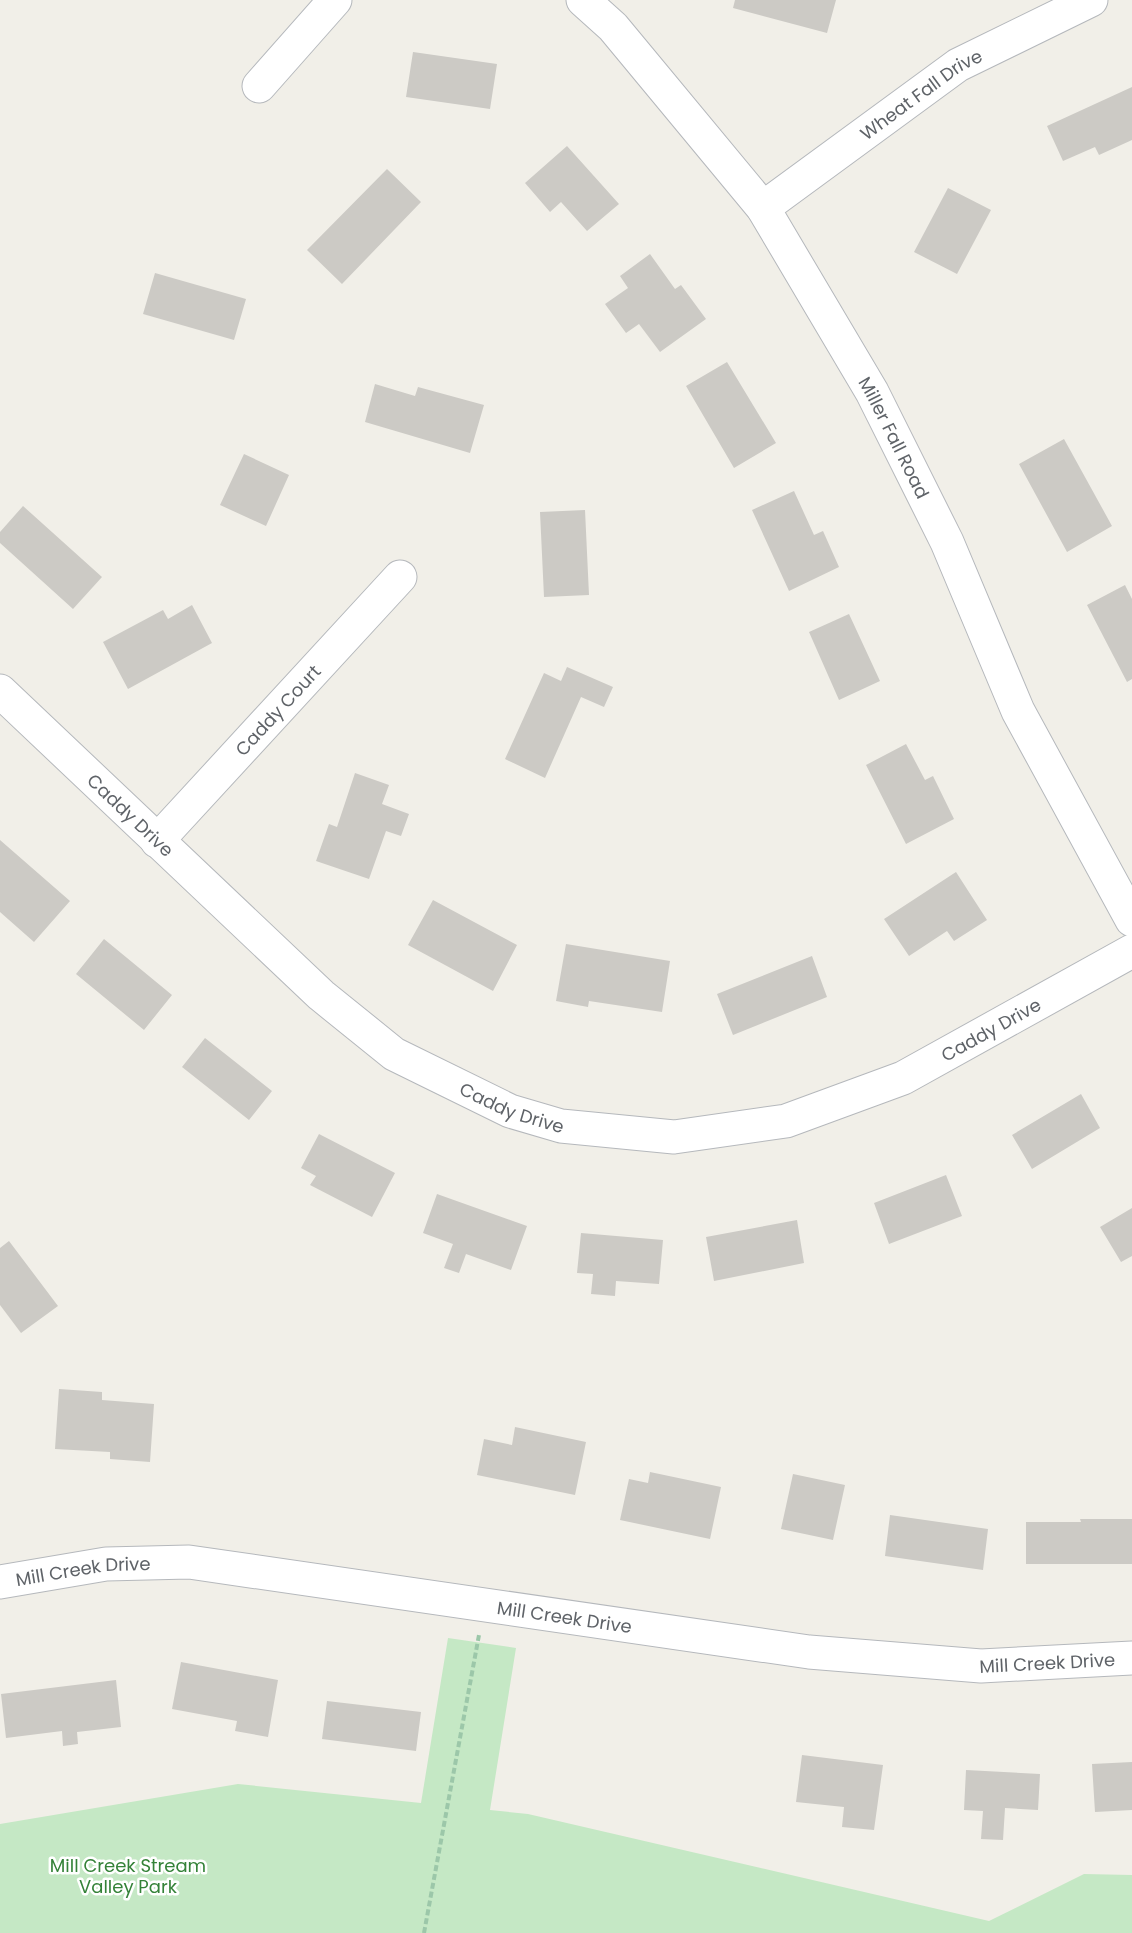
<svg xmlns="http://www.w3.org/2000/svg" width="1132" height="1933" viewBox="0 0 1132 1933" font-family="Poppins,sans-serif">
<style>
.green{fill:#c5e8c5}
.building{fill:#cccac5}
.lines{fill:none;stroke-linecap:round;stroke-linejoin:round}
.minor-casing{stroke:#b5b8bc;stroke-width:35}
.path{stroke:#9cc7a9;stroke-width:4;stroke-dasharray:6 3;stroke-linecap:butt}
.minor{stroke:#fff;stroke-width:33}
.labels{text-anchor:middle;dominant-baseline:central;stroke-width:5;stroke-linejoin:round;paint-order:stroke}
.street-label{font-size:18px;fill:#5f6368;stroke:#fff}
.park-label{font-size:18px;fill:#348238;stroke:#fff}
</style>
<rect width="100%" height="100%" fill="#f1efe8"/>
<path class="green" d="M448 1638 516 1648 490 1810 528 1814 989 1921 1084 1874 1132 1875V1933H0V1824L238 1784 421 1803Z"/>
<path class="building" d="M735 0H836L827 33 733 8Z
M413 52 497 64 490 109 406 97Z
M1132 87V140L1099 155 1095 147 1063 161 1047 126Z
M567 146 619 204 587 231 561 202 550 212 525 183Z
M387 169 421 202 342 284 307 250Z
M948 188 991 210 957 274 914 252Z
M650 254 675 289 681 285 706 319 660 352 639 324 626 333 605 304 628 288 620 276Z
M155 273 246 299 234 340 143 314Z
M727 362 776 443 734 468 686 386Z
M375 384 415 396 418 387 484 405 470 453 365 422Z
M1064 439 1112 526 1067 552 1019 464Z
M244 454 289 475 266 526 220 505Z
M794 491 814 535 823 531 839 567 789 591 752 510Z
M23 506 102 577 73 609 0 543V532Z
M585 510 589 595 544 597 540 512Z
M1125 585 1132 599V679L1127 682 1087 605Z
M192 605 212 643 128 689 103 642 163 610 168 619Z
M849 614 880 681 839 700 809 632Z
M567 667 613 687 604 707 581 697 545 778 505 759 544 673 561 681Z
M906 744 925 780 933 776 954 819 906 844 866 765Z
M355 773 389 785 382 804 409 814 401 836 386 831 369 879 316 861 329 824 337 827Z
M0 840 70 901 34 942 0 912Z
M956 872 987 920 954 941 947 931 909 956 884 919Z
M433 900 517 945 493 991 408 945Z
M104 939 172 995 144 1030 76 974Z
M566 944 670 961 662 1012 589 1001 588 1007 556 1001Z
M812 956 827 997 733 1035 717 994Z
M205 1038 272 1091 249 1120 182 1067Z
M1081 1094 1100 1128 1032 1169 1012 1135Z
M319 1134 395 1173 372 1217 310 1185 316 1176 301 1168Z
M946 1175 962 1216 889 1244 874 1203Z
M437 1194 527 1226 511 1270 466 1254 459 1273 444 1268 453 1244 423 1233Z
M1132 1208V1256L1121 1262 1100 1227Z
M797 1220 804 1263 714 1281 706 1237Z
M581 1233 663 1240 659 1284 616 1281 615 1296 591 1294 593 1274 577 1273Z
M9 1241 58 1306 21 1333 0 1305V1248Z
M59 1389 102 1392V1400L154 1404 150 1462 110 1459V1452L55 1449Z
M515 1427 586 1442 575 1495 477 1475 484 1439 512 1445Z
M650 1472 721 1487 710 1539 620 1520 629 1479 648 1483Z
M793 1474 845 1485 833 1540 781 1529Z
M890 1515 988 1529 983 1570 885 1556Z
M1080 1519H1132V1564H1026V1522H1081Z
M181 1662 278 1680 268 1737 235 1731 237 1721 172 1709Z
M116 1680 121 1727 77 1732 78 1744 63 1746 62 1731 6 1738 1 1694Z
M327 1701 421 1712 416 1751 322 1739Z
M802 1755 883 1765 874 1830 842 1827 844 1807 796 1802Z
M1132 1762V1810L1095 1812 1092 1764Z
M966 1770 1040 1774 1038 1810 1005 1808 1003 1840 981 1839 983 1811 964 1810Z"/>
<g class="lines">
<g class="minor-casing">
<g id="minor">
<path id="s1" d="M583 0 613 27 763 208 872 392 947 542 1018 711 1132 920"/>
<path d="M259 86 335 0"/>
<path id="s2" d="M763 208 958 65 1091 0"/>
<path id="s3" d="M0 691 321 995 394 1054 510 1111 561 1126 674 1137 786 1121 903 1078 1132 951"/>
<path id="s4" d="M157 841 400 577"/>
<path id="s5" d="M0 1582 106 1564 189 1562 809 1652 981 1666 1132 1658"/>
</g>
</g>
<path class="path" d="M424 1933 479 1635"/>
<use href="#minor" class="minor"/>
</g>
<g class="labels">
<g class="street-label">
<text stroke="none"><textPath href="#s2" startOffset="195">Wheat Fall Drive</textPath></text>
<text stroke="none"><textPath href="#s1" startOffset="540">Miller Fall Road</textPath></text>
<text stroke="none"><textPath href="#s4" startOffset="178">Caddy Court</textPath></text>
<text stroke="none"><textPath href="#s3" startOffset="180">Caddy Drive</textPath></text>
<text stroke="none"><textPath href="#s3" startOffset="1170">Caddy Drive</textPath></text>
<text stroke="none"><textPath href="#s3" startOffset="666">Caddy Drive</textPath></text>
<text stroke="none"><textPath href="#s5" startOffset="84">Mill Creek Drive</textPath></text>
<text stroke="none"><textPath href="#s5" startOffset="570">Mill Creek Drive</textPath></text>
<text stroke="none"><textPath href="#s5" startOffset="1056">Mill Creek Drive</textPath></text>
</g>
<g class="park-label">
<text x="128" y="1865">Mill Creek Stream<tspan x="128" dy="21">Valley Park</tspan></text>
</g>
</g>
</svg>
